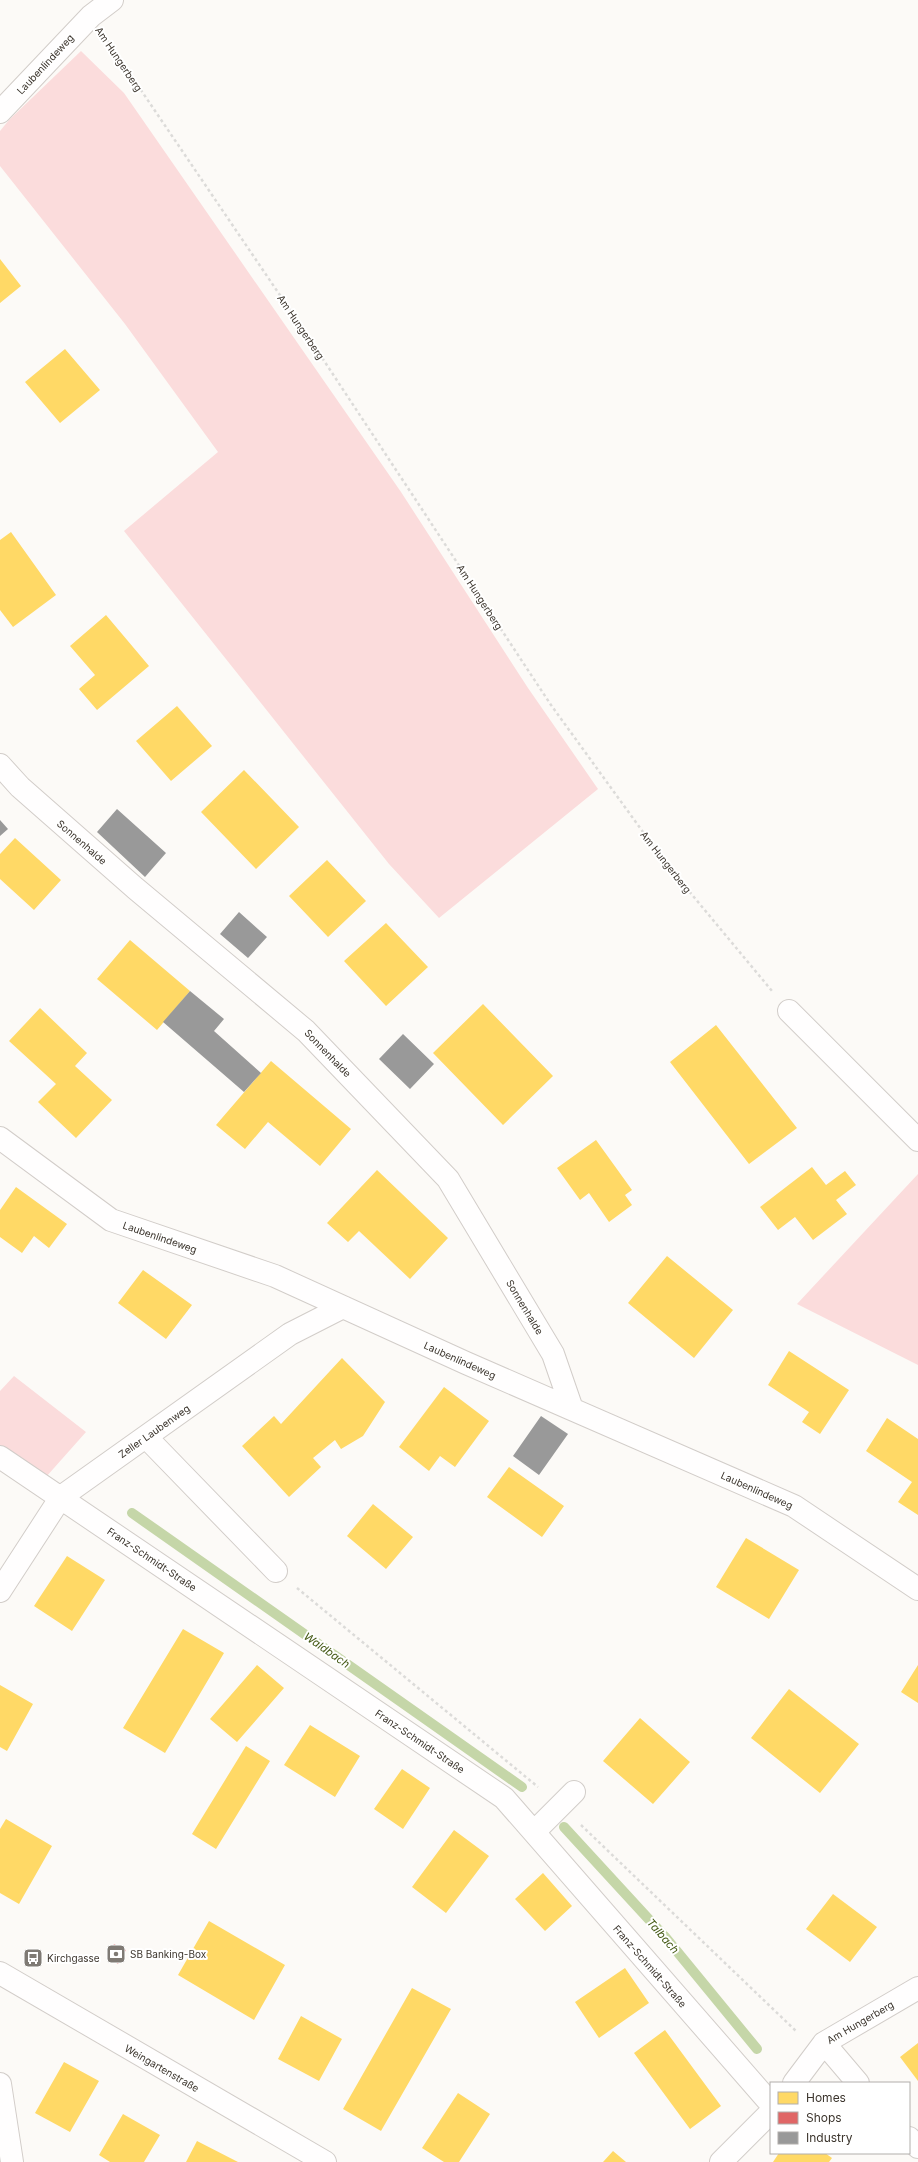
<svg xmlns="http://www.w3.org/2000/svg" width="918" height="2162" viewBox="0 0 918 2162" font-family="Inter,sans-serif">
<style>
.green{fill:#fbdcdc}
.homes{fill:#ffd966}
.shops{fill:#e06666}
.industry{fill:#999}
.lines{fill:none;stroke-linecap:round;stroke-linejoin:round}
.stream{stroke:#c5d6a8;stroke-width:10}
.minor-casing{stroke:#d2cdc9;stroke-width:24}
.path{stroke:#dcdbd9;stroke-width:2.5;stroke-dasharray:3 3;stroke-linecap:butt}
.minor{stroke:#fffefe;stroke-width:22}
.labels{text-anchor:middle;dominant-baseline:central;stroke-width:4;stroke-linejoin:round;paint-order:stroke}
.street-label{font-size:10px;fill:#3c352d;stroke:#fff}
.poi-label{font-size:10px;fill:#3c352d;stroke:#fff;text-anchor:start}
.water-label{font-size:11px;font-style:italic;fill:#435813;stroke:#fff}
</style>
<rect width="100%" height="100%" fill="#fcfaf7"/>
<path class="green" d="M81 51 124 93 401 492 528 688 598 789 439 918 389 864 124 531 218 452 125 324 0 166V131L9 120Z
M918 1174V1365L797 1304Z
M14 1376 86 1432 46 1477 0 1447V1391Z"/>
<path class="homes" d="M0 259 21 286 0 303Z
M65 349 100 390 60 423 25 382Z
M11 532 56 595 13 627 0 610V540Z
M106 615 149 666 97 710 79 689 95 675 70 646Z
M177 706 212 746 171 781 136 741Z
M244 770 299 827 256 869 201 812Z
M15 838 61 880 34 910 0 879V854Z
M327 860 366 901 328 937 289 896Z
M386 923 428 967 386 1006 344 961Z
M130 940 190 991 157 1030 97 979Z
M483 1004 553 1076 503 1125 433 1053Z
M40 1008 87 1053 75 1066 112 1100 76 1138 38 1102 56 1084 9 1041Z
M716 1025 797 1128 749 1164 670 1062Z
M271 1061 351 1129 320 1166 268 1122 245 1149 216 1125Z
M596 1140 632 1190 625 1195 632 1205 609 1222 589 1193 580 1200 557 1168Z
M812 1167 826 1185 845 1171 856 1185 836 1200 847 1214 813 1240 795 1217 778 1230 760 1207Z
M377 1170 448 1238 410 1279 359 1231 348 1242 327 1223Z
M16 1187 67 1224 49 1248 34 1236 22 1253 0 1237V1210Z
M667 1256 733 1310 694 1358 628 1303Z
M143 1270 192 1305 166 1339 118 1303Z
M789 1351 849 1390 820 1434 802 1422 809 1412 768 1385Z
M342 1358 385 1402 363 1436 341 1449 335 1440 313 1458 321 1467 289 1497 242 1446 274 1416 281 1424Z
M444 1387 489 1421 455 1467 440 1456 429 1471 399 1447Z
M887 1418 918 1439V1515L898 1502 912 1482 866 1451Z
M509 1467 564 1506 542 1537 487 1497Z
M373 1504 413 1537 386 1569 347 1536Z
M746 1538 799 1570 769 1619 716 1587Z
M67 1556 105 1580 72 1631 34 1606Z
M183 1629 224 1653 165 1753 123 1728Z
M257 1665 284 1688 237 1742 210 1719Z
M918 1665V1703L901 1692Z
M0 1685 33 1704 7 1751 0 1747Z
M789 1689 859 1744 820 1793 751 1738Z
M640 1718 690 1762 653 1804 603 1761Z
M310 1725 360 1756 335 1797 284 1765Z
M246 1746 270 1761 216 1849 192 1834Z
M402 1769 430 1788 403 1829 374 1809Z
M6 1819 52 1846 19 1904 0 1893V1829Z
M454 1830 489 1856 446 1913 412 1887Z
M543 1873 572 1906 545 1931 515 1899Z
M833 1894 877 1927 850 1962 806 1929Z
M209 1921 285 1965 254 2020 178 1975Z
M625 1968 649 2003 599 2038 575 2002Z
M412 1988 451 2009 381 2131 343 2109Z
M301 2016 342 2039 319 2081 278 2059Z
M665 2030 721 2106 690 2129 634 2053Z
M918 2043V2081L900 2057Z
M64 2062 99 2081 70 2132 35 2113Z
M458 2093 490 2114 459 2162H444L422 2148Z
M123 2114 160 2135 144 2162H110L99 2155Z
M197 2141 238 2162H186Z
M613 2151 626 2162H603Z
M779 2153H825L832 2158 829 2162H773Z"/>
<path class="shops" d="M114 1944 126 1950 118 1964 107 1957Z"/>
<path class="industry" d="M117 809 166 853 145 877 97 832Z
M0 820 8 829 0 836Z
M239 912 267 937 248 958 220 934Z
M190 991 224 1019 214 1031 261 1073 244 1092 163 1022Z
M403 1034 434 1064 410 1089 379 1059Z
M541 1416 568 1434 539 1475 513 1456Z"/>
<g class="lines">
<path class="stream" d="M132 1513 522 1787
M564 1827 666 1938 757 2049"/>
<g class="minor-casing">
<path id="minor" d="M0 112 91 16 112 0
M0 765 20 787 135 888 306 1031 448 1179 553 1354 572 1409
M789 1011 918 1140
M0 1138 111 1220 275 1276 466 1363 794 1506 918 1589
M146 1437 276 1571
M0 1457 504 1798 771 2104
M0 1591 61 1497 290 1334 343 1307
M534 1832 574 1792
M0 1973 325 2162
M824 2043 858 2083
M794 2083 824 2043 918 1988
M0 2084 12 2162
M909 2138 918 2147
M721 2162 771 2112"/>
</g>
<path class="path" d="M107 40 311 341 551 705 664 861 772 991
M297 1588 538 1787
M581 1825 797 2032"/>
<use href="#minor" class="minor"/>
</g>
<defs>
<g id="bank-square" transform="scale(1)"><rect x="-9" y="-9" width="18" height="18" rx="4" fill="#7f7a74" stroke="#fff"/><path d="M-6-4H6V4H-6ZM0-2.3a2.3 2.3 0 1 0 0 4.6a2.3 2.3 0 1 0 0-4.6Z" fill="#fff"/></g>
<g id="bus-square" transform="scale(1)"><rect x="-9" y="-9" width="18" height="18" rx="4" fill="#7f7a74" stroke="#fff"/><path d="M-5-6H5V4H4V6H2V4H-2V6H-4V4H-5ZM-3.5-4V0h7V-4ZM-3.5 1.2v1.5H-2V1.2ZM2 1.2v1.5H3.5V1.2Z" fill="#fff"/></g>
</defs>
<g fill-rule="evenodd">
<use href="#bank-square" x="116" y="1954"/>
<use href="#bus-square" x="33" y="1958"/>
</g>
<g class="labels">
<g class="street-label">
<text transform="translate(119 59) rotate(56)">Am Hungerberg</text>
<text transform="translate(45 64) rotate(-47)">Laubenlindeweg</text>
<text transform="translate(301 327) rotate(56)">Am Hungerberg</text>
<text transform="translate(480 597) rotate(57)">Am Hungerberg</text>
<text transform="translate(82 842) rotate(41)">Sonnenhalde</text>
<text transform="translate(666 862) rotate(52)">Am Hungerberg</text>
<text transform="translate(328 1053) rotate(46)">Sonnenhalde</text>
<text transform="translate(160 1237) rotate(19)">Laubenlindeweg</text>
<text transform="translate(525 1307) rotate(59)">Sonnenhalde</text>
<text transform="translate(460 1360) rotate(24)">Laubenlindeweg</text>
<text transform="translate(154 1431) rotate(-35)">Zeller Laubenweg</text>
<text transform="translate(757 1490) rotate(24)">Laubenlindeweg</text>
<text transform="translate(152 1559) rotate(34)">Franz-Schmidt-Straße</text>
<text transform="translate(420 1741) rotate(34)">Franz-Schmidt-Straße</text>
<text transform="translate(650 1966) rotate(49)">Franz-Schmidt-Straße</text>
<text transform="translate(860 2022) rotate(-30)">Am Hungerberg</text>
<text transform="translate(162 2068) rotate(30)">Weingartenstraße</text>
</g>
<g class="poi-label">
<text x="130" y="1954">SB Banking-Box</text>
<text x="47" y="1958">Kirchgasse</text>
</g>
<g class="water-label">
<text transform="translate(327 1650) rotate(35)">Waldbach</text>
<text transform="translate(663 1936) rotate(49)">Talbach</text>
</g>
</g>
<rect x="770" y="2082" width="140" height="72" fill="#ffffff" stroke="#b1aeab"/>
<rect x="778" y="2092" width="20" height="12" fill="#ffd966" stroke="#b1aeab"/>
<text x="806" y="2102" font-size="12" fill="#3c352d">Homes</text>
<rect x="778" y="2112" width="20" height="12" fill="#e06666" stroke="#b1aeab"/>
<text x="806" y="2122" font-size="12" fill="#3c352d">Shops</text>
<rect x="778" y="2132" width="20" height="12" fill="#999999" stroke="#b1aeab"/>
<text x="806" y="2142" font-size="12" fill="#3c352d">Industry</text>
</svg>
